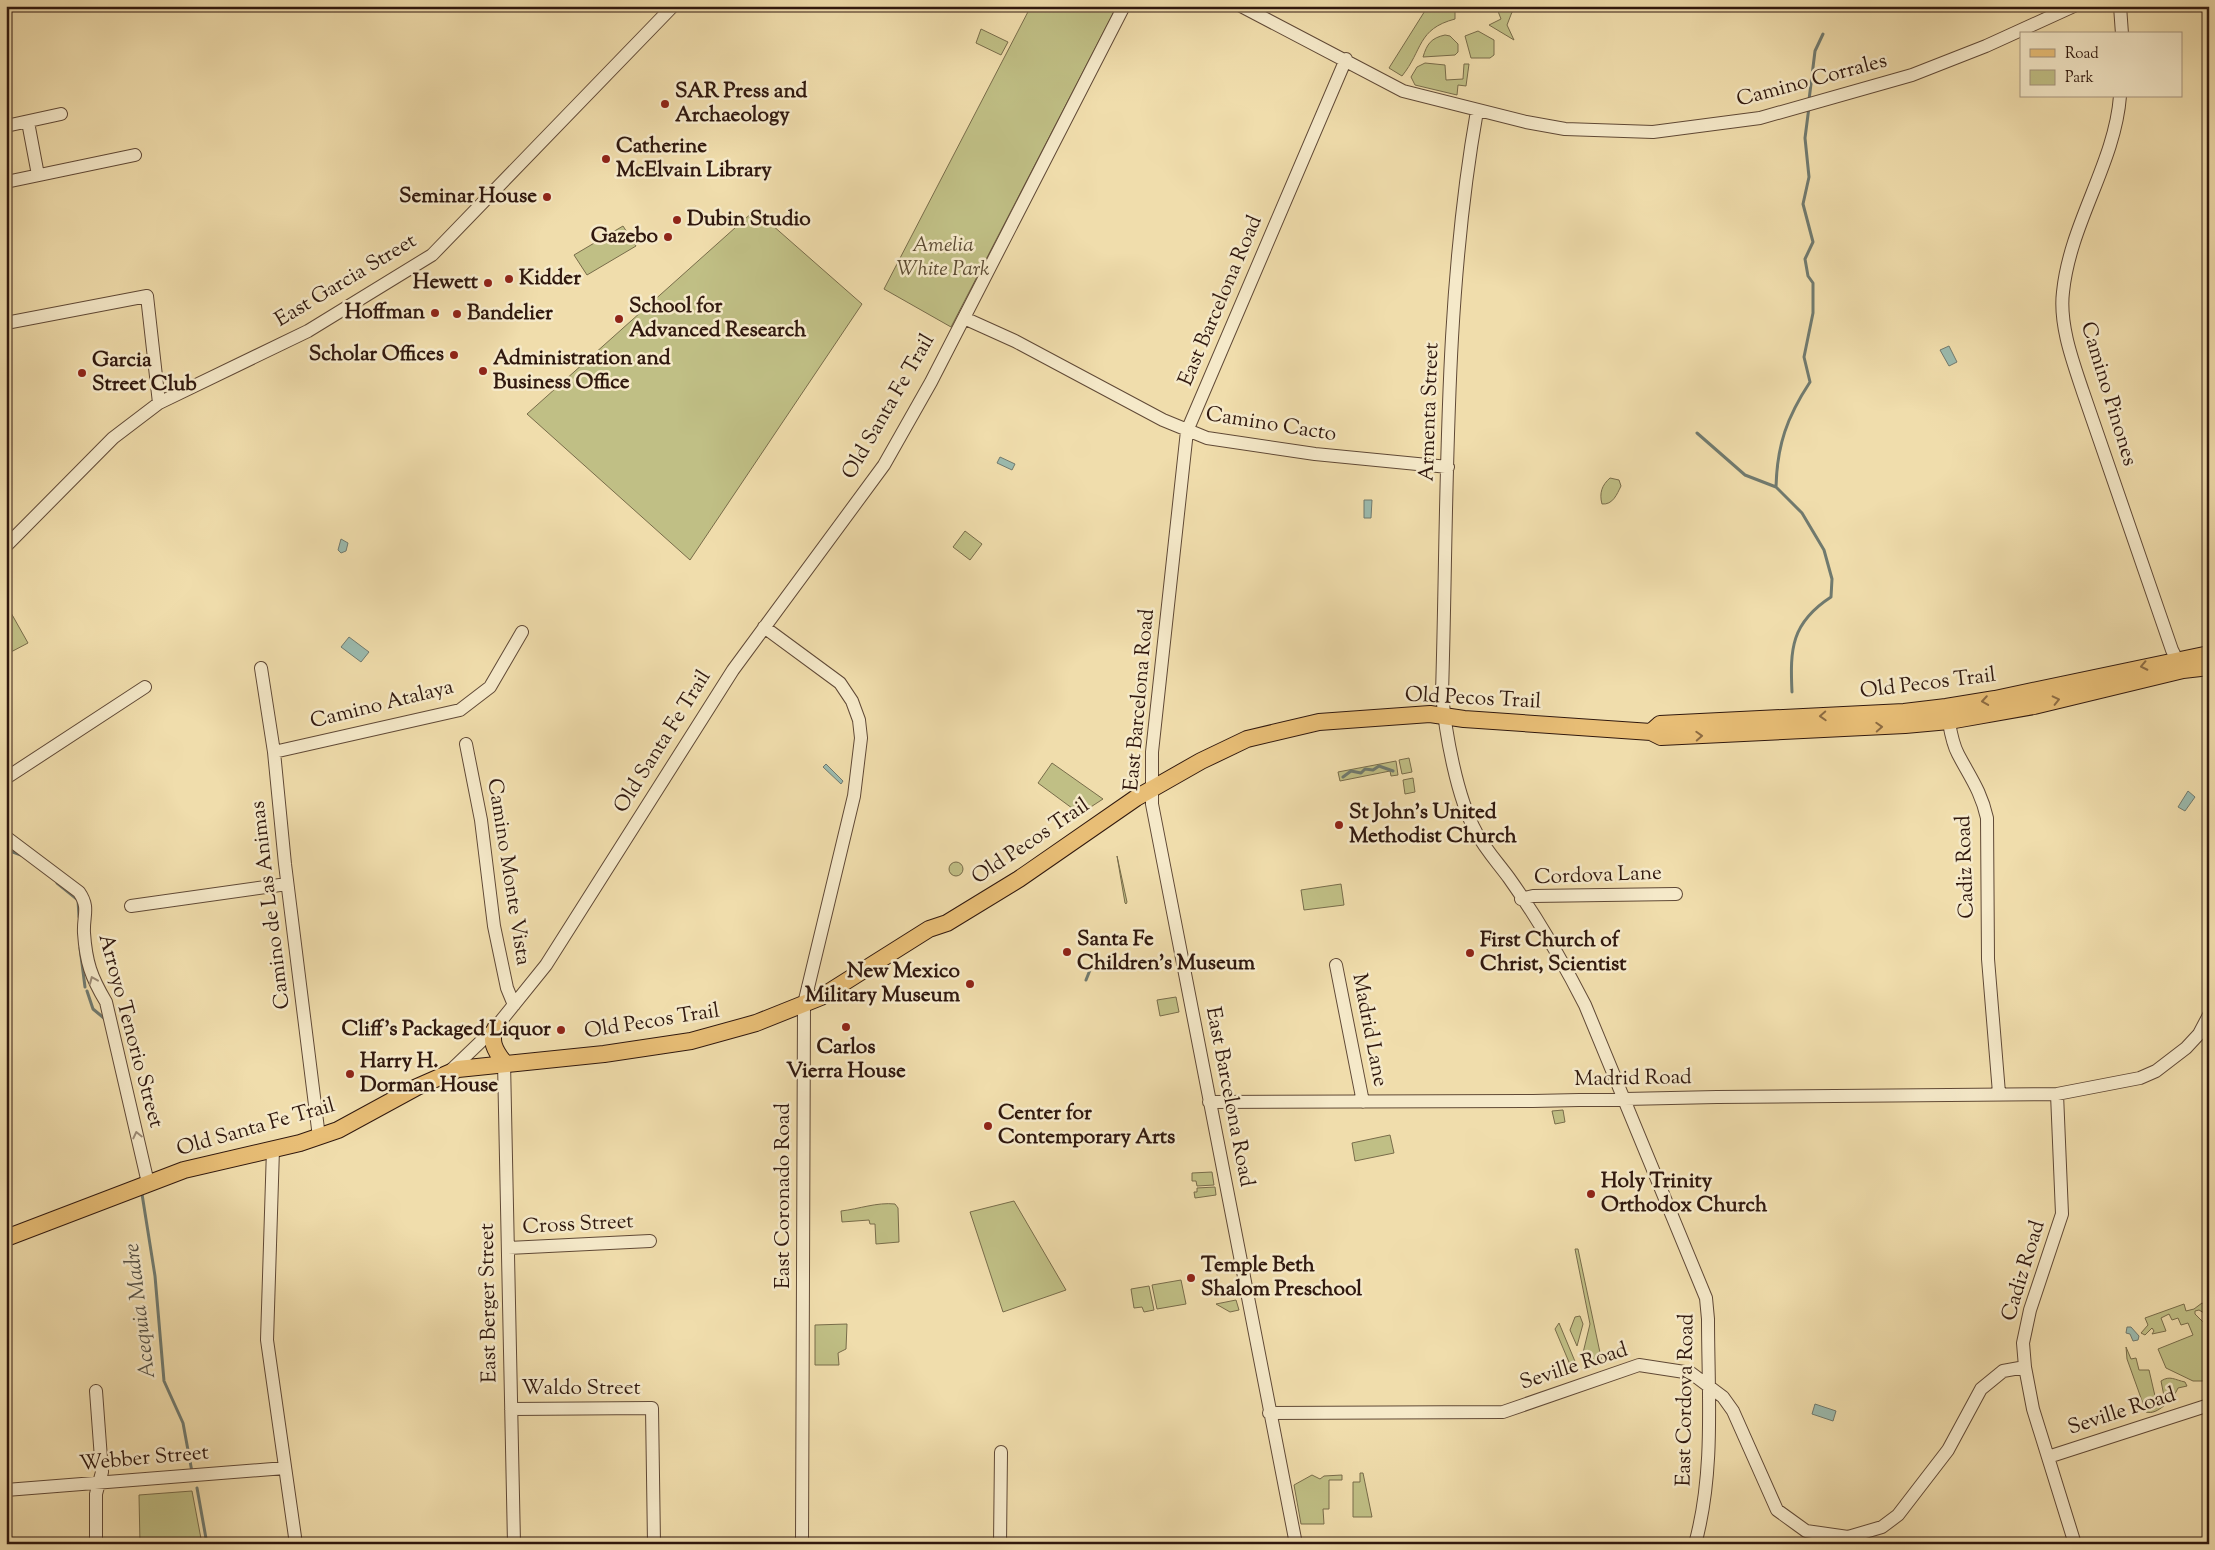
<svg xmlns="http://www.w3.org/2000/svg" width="2215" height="1550" viewBox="0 0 2215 1550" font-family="'Sorts Mill Goudy',serif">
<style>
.green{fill:#c0bf85;stroke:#786c4a}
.water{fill:#9bbbaf;stroke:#707a6f}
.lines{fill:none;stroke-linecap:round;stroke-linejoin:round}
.stream{stroke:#707a6f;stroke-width:3}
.minor-casing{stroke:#604936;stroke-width:14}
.major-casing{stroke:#30180e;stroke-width:18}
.minor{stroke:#f5e9c9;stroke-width:12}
.major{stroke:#e8be76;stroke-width:16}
.oneway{stroke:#8c6b42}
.oneway2{stroke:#9c8b75}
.poi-dot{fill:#8f2418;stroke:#f5e9c9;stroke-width:2}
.labels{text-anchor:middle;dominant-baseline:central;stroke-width:5;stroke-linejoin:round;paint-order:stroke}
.street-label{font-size:21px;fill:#30180e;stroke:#f5e9c9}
.poi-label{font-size:21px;font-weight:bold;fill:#30180e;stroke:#f5e9c9;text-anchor:start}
.park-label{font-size:21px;font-style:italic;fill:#5b4a32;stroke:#f5e9c9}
.water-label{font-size:22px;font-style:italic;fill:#555146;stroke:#f5e9c9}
</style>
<rect width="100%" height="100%" fill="#f0ddac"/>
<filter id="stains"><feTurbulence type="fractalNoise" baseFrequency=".004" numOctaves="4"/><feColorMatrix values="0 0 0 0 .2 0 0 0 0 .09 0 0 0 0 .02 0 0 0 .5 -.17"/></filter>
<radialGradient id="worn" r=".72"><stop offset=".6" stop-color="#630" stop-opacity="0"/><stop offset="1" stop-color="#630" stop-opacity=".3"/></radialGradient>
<path class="green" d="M1031 6H1117L951 327 884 289Z
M1428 6H1455V19C1417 29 1423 50 1402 76L1389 68Z
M1496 6H1511L1518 10 1512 12 1507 25 1514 40 1489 25 1501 19Z
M981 29 1008 42 1001 55 976 43Z
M1478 31 1494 40V55L1490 58H1471L1465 36Z
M1445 35 1450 36 1458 44V52L1455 55 1423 57C1427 44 1431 38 1445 35Z
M1425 63 1445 65 1446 80 1463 79 1464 64H1469L1466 86 1458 85 1457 95 1415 85 1411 77 1417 67Z
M755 210 862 304 690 560 527 414Z
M623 226 636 246 587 275 574 255Z
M1610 478 1619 480 1621 486C1617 494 1613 505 1602 504 1599 493 1602 485 1610 478Z
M965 531 982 544 970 560 953 547Z
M6 604 28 643 9 653 6 647Z
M1409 758 1412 772 1402 774 1399 760Z
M1396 761 1398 775 1391 776 1390 771 1340 781 1338 772Z
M1052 763 1103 799 1080 814 1038 783Z
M1413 778 1415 792 1405 794 1403 780Z
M1117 856 1127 902 1126 904 1125 903Z
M949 869a7 7 0 1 1 14 0a7 7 0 1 1-14 0Z
M1341 884 1344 905 1304 910 1301 890Z
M1176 997 1179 1012 1160 1016 1157 1000Z
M1563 1110 1565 1122 1555 1124 1552 1111Z
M1390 1135 1394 1153 1355 1161 1352 1143Z
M1212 1172 1214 1185 1197 1186 1196 1181H1192V1173Z
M1215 1187 1216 1195 1195 1198 1194 1192H1197V1188Z
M1014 1201 1066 1290 1003 1312 970 1212Z
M895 1204 898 1208 899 1242 876 1244 875 1224H870L869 1220 842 1222 841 1211C859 1209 877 1202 895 1204Z
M1575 1249H1578L1602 1362 1587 1368 1582 1357 1590 1324Z
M1181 1280 1186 1304 1157 1309 1152 1285Z
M1149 1286 1154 1310 1144 1312 1142 1307 1134 1308 1131 1289Z
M1236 1300 1239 1310 1230 1312 1216 1304Z
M2202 1303 2208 1306 2209 1313H2204L2199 1310 2195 1311V1314L2206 1325 2209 1335V1371L2203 1381H2193L2166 1368 2158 1349 2193 1335 2188 1323 2181 1325 2178 1318 2172 1320 2169 1314 2161 1318 2166 1331 2152 1334 2154 1331 2152 1328 2145 1335 2141 1333 2148 1325 2145 1318 2184 1304 2186 1311 2194 1309Z
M1580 1316 1583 1324 1577 1346 1570 1330 1575 1317Z
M1559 1323 1579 1371 1574 1374 1555 1329Z
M847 1324 846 1349 838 1353 839 1365H815V1325Z
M2126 1347 2131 1359 2136 1358 2139 1370H2149L2155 1396 2158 1399 2164 1396 2161 1381C2170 1375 2175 1380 2185 1382L2187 1386 2178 1388C2174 1398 2157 1416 2146 1412L2127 1359Z
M1360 1473H1363L1372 1517H1353V1482H1360Z
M1312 1475 1320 1479 1324 1476 1342 1475V1480H1329V1509H1323L1324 1524H1301L1294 1485Z
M192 1491 202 1544H140L139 1495Z"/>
<path class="water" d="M1949 346 1957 362 1949 366 1940 350Z
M1000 457 1015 464 1012 470 997 463Z
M1364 500H1372L1371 518H1364Z
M341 539 348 543 346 551 341 553 338 550Z
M349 637 369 652 361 662 341 647Z
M826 764 843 781 841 784 823 767Z
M2188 791 2195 797 2185 811 2178 807Z
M2127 1327H2131L2139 1336 2138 1340 2133 1341 2130 1334 2126 1333Z
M1815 1404 1836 1411 1833 1421 1812 1414Z"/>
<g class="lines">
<path class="stream" d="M1809 100 1815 51 1823 34
M1697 433 1745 475 1776 487 1802 513 1824 550 1832 579 1831 597C1791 623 1790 649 1792 692
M1776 487C1777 445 1787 417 1810 382L1804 357 1813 313V283L1808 276 1805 259 1813 242 1803 204 1809 177 1805 138 1809 107
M1343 777 1351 771 1361 773 1365 769 1373 770 1379 766 1393 771
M10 851 21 855
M57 883 78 900 79 917
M80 948 85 987
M1086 980 1090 970
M87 991 93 1009 105 1019
M142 1194 155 1276 164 1381 183 1423 192 1472
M197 1488 207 1544"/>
<g class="minor-casing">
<path id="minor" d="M1241 6 1403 91 1526 122 1565 129 1653 132 1760 118 1912 75 1986 46 2074 6
M2120 6 2122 34
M2120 96C2115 163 2070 223 2063 292 2059 325 2073 362 2083 392L2172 650 2181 668
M1477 111C1443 302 1448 499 1442 693 1445 732 1457 798 1476 832 1485 849 1498 863 1509 878 1536 916 1564 964 1585 1005L1706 1298 1708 1319C1708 1393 1715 1472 1695 1544
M28 122 38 175
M6 126 61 114
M6 182 135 155
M964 318 1015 341 1163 420 1207 438 1315 454 1448 467
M6 323 147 296 159 403
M6 546 113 438 159 403 308 331 432 255 673 6
M764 627 840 683 852 701 859 720 861 738 854 796 804 1004 802 1544
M261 668 274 752 285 864 319 1137
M1947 712C1950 726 1951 741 1958 754 1970 777 1981 791 1987 818L1988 959 1999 1093
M466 744 481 820 494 926 507 988 514 1005
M274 752 460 710 490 687 522 632
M6 778 145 687
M6 837 79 892C90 908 83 915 84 933 86 962 91 977 106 1002L148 1183
M1521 899 1533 896 1676 894
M131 906 287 884
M1336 965 1363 1102
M504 1062 514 1544
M448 1073 496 1027 546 965 733 670 884 465 931 382 1124 6
M2057 1094 2062 1214 2030 1310 2023 1343 2025 1367 2033 1409 2075 1544
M1209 1102 1533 1101 1717 1097 2057 1094 2140 1078 2156 1071 2186 1048 2199 1034 2209 1015
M273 1149 267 1340 296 1544
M508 1248 650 1241
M96 1391 102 1472 96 1494V1544
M511 1409 652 1408 654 1544
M1269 1413 1503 1412 1639 1365 1691 1373 1723 1397 1733 1411 1777 1510 1806 1531 1848 1537 1882 1527 1898 1515 1948 1450 1981 1389 2003 1371 2025 1367
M2048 1457 2209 1405
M6 1490 285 1468
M1000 1544 1001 1452
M1296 1544 1152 804V752L1187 431 1346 59"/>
</g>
<g class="major-casing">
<path id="major" d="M1651 732 1660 724 1904 712 1946 707 1995 699 2209 654
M496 1027C489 1040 495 1051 504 1062
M6 1238 184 1170 300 1143 338 1130 417 1087 458 1069 604 1054 691 1041 756 1023 821 997 929 929 947 923 1019 879 1136 798 1201 761 1247 739 1319 722 1430 714 1464 719 1651 732 1661 737 1905 725 1949 721 2034 706 2183 670 2209 667"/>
</g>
<use href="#minor" class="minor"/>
<use href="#major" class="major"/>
</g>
<defs><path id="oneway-chevron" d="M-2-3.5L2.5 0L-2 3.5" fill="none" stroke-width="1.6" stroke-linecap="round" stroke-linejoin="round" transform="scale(1.25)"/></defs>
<g class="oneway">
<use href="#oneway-chevron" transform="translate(2144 666) rotate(168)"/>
<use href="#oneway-chevron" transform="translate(2056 700) rotate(-13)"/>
<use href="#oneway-chevron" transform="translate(1985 701) rotate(171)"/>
<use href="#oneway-chevron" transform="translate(1823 716) rotate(177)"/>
<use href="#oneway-chevron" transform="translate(1879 727) rotate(-3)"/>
<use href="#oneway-chevron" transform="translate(1699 736) rotate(-3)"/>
</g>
<g class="oneway2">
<use href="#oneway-chevron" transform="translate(93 980) rotate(-113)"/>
<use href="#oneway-chevron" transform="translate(137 1135) rotate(-103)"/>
</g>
<g class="poi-dot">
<circle cx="665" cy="104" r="5"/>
<circle cx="606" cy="159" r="5"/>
<circle cx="547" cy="197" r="5"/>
<circle cx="677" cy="220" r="5"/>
<circle cx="668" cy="237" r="5"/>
<circle cx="509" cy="279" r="5"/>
<circle cx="488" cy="283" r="5"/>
<circle cx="435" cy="313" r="5"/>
<circle cx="457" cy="314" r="5"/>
<circle cx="619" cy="319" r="5"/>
<circle cx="454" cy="355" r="5"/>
<circle cx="483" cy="371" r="5"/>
<circle cx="82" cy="373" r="5"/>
<circle cx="1339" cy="825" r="5"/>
<circle cx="1067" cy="952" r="5"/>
<circle cx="1470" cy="953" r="5"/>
<circle cx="970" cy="984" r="5"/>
<circle cx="846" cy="1027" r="5"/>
<circle cx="561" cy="1030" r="5"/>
<circle cx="350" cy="1074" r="5"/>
<circle cx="988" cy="1126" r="5"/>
<circle cx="1591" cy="1194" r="5"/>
<circle cx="1191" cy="1278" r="5"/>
</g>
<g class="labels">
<g class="street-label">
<text transform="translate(1812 81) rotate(-15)">Camino Corrales</text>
<text transform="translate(346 281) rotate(-31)">East Garcia Street</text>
<text transform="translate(1221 301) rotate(-67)">East Barcelona Road</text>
<text transform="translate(2108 394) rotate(73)">Camino Pinones</text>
<text transform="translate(889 407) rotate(-60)">Old Santa Fe Trail</text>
<text transform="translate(1430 412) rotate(-88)">Armenta Street</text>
<text transform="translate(1271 425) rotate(9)">Camino Cacto</text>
<text transform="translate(1928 684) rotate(-7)">Old Pecos Trail</text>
<text transform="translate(1473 699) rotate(3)">Old Pecos Trail</text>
<text transform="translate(1140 700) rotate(-85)">East Barcelona Road</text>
<text transform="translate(382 705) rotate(-14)">Camino Atalaya</text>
<text transform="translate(663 742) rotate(-58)">Old Santa Fe Trail</text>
<text transform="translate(1031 842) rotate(-34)">Old Pecos Trail</text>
<text transform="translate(1966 867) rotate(-92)">Cadiz Road</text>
<text transform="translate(508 872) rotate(81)">Camino Monte Vista</text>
<text transform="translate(1598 876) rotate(-2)">Cordova Lane</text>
<text transform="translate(271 905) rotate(-97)">Camino de Las Animas</text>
<text transform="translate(652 1022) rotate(-9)">Old Pecos Trail</text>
<text transform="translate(1369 1030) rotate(79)">Madrid Lane</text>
<text transform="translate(130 1031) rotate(75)">Arroyo Tenorio Street</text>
<text transform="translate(1633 1079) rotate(-1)">Madrid Road</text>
<text transform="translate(1229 1097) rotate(79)">East Barcelona Road</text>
<text transform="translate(256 1128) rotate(-16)">Old Santa Fe Trail</text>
<text transform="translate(784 1196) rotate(-90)">East Coronado Road</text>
<text transform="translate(578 1225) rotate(-3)">Cross Street</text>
<text transform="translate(2024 1271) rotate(-73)">Cadiz Road</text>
<text transform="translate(489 1303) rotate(-91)">East Berger Street</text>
<text transform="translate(1574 1367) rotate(-18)">Seville Road</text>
<text x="581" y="1389">Waldo Street</text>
<text transform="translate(1686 1400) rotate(-89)">East Cordova Road</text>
<text transform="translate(2122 1412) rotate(-18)">Seville Road</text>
<text transform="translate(144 1459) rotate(-5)">Webber Street</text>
</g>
<g class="poi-label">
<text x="675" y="92">SAR Press and<tspan x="675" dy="24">Archaeology</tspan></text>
<text x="616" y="147">Catherine<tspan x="616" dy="24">McElvain Library</tspan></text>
<text x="537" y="197" text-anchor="end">Seminar House</text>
<text x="687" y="220">Dubin Studio</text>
<text x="658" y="237" text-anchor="end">Gazebo</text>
<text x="519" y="279">Kidder</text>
<text x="478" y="283" text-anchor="end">Hewett</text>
<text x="629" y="307">School for<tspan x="629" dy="24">Advanced Research</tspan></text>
<text x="425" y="313" text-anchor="end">Hoffman</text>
<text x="467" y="314">Bandelier</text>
<text x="444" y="355" text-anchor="end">Scholar Offices</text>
<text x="493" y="359">Administration and<tspan x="493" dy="24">Business Office</tspan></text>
<text x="92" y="361">Garcia<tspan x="92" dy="24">Street Club</tspan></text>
<text x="1349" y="813">St John's United<tspan x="1349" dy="24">Methodist Church</tspan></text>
<text x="1077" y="940">Santa Fe<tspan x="1077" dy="24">Children's Museum</tspan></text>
<text x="1480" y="941">First Church of<tspan x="1480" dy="24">Christ, Scientist</tspan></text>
<text x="960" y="972" text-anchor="end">New Mexico<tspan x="960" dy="24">Military Museum</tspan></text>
<text x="551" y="1030" text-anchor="end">Cliff's Packaged Liquor</text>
<text x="846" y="1048" text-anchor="middle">Carlos<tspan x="846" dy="24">Vierra House</tspan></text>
<text x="360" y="1062">Harry H.<tspan x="360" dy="24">Dorman House</tspan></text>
<text x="998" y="1114">Center for<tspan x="998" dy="24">Contemporary Arts</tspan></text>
<text x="1601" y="1182">Holy Trinity<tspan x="1601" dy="24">Orthodox Church</tspan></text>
<text x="1201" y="1266">Temple Beth<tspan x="1201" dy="24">Shalom Preschool</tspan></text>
</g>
<g class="park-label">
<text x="943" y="246">Amelia<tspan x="943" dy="24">White Park</tspan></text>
</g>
<g class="water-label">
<text transform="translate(141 1311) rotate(-97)">Acequia Madre</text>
</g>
</g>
<rect width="2215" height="1550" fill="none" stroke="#f0ddac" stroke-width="25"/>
<rect x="8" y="8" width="2200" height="1535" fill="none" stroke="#30180e" stroke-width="2.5"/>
<rect x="12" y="12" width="2190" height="1525" fill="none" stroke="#30180e"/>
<rect x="2020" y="32" width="162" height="65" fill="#f5e9c9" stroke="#a6957e"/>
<rect x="2030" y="49" width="25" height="8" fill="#e8be76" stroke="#a6957e"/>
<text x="2065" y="58" font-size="15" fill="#30180e">Road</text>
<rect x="2030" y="70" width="25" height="15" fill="#c0bf85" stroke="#a6957e"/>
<text x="2065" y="82" font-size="15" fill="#30180e">Park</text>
<rect width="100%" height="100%" filter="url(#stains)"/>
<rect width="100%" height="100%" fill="url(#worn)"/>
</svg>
